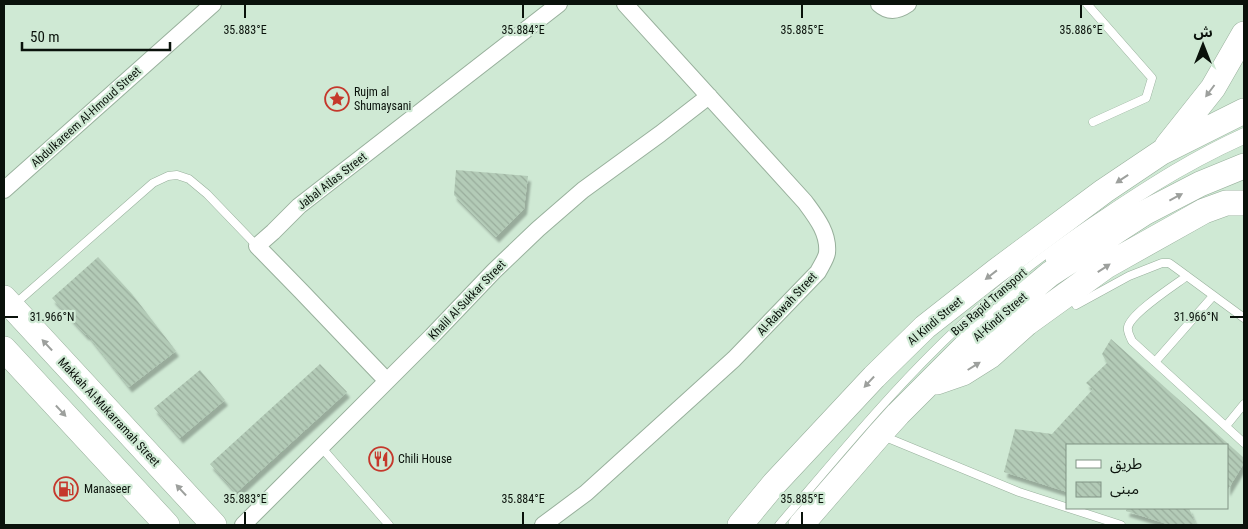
<svg xmlns="http://www.w3.org/2000/svg" width="1248" height="529" viewBox="0 0 1248 529" font-family="'Roboto Condensed','Noto Sans Arabic',sans-serif">
<style>
.building{fill:url(#building-back-hatch);filter:url(#shadow)}
.lines{fill:none;stroke-linecap:round;stroke-linejoin:round}
.service-casing{stroke:#98b09c;stroke-width:9}
.minor-casing{stroke:#98b09c;stroke-width:18}
.primary-casing{stroke:#98b09c;stroke-width:26}
.service{stroke:#fff;stroke-width:8}
.minor{stroke:#fff;stroke-width:16}
.primary{stroke:#fff;stroke-width:25}
.oneway{fill:#9da09d}
.ticks{fill:none;stroke:#0a120b;stroke-width:2}
.labels{text-anchor:middle;dominant-baseline:central;stroke-width:4.5;stroke-linejoin:round;paint-order:stroke}
.poi-label{font-size:12px;fill:#0a120b;stroke:#cfe9d4;text-anchor:start}
.street-label{font-size:12px;fill:#0a120b;stroke:#cfe9d4}
.ticks-label{font-size:12px;text-anchor:middle;fill:#0a120b;stroke:#cfe9d4;stroke-width:4.5;stroke-linejoin:round;paint-order:stroke}
</style>
<defs>
<pattern id="building-back-hatch" width="6" height="6" patternUnits="userSpaceOnUse" patternTransform="scale(1.25)"><rect width="6" height="6" fill="#b3cbb7"/><path d="M-1 5l2 2M0 0l6 6M5-1l2 2" fill="none" stroke="#99ad9c"/></pattern>
<filter id="shadow"><feDropShadow dx="3" dy="5.5" stdDeviation="1" flood-color="#0004"/></filter>
</defs>
<rect width="100%" height="100%" fill="#cfe9d4"/>
<path class="building" d="M456 170 528 176 524 209 496 237 454 195Z
M98 257 132 294 176 351 129 387 87 334 86 335 52 298Z
M1111 339 1244 458V463L1227 491V445H1067V492L1004 472 1015 429 1052 434 1093 389 1086 383 1107 363 1102 354Z
M320 364 347 392 236 493 210 464Z
M200 370 225 400 180 438 154 408Z
M1127 508H1189L1196 525H1170L1126 511Z"/>
<g class="lines">
<g class="service-casing">
<path id="service" d="M1087 4 1152 78 1146 98 1093 122
M1050 260C1110 214 1175 171 1244 140
M1187 276C1175 285 1131 313 1128 327 1127 332 1130 336 1132 341L1244 443
M15 304 153 183 168 176 177 175 189 179 207 194 257 246
M1076 305 1129 276 1162 263H1169L1176 268 1244 318
M1155 362 1213 296
M1226 426 1244 404
M883 436 1019 492 1121 525
M321 447 389 525
M779 525C838 456 896 385 963 323 1007 282 1056 245 1106 212 1151 182 1195 154 1244 132"/>
</g>
<g class="minor-casing">
<path id="minor" d="M879 4C889 13 898 11 908 4
M4 190 213 4
M387 381 301 291 257 246 273 232 299 206 559 4
M243 525 432 336 494 271 538 229 583 190 660 134 709 96
M543 525 586 493 734 359 818 272C821 266 826 259 827 253 829 233 816 217 805 202L625 4"/>
</g>
<g class="primary-casing">
<path id="primary" d="M1167 146 1213 88 1244 34
M4 298 214 525
M4 349 167 525
M937 382 963 373 990 356 1027 323 1106 266 1204 211 1226 203H1244
M740 525 774 484 874 377 925 327 995 272 1104 191 1162 152 1244 111
M801 525 879 435 898 414 976 336 1050 274 1144 213 1200 184 1244 166"/>
</g>
<use href="#service" class="service"/>
<use href="#minor" class="minor"/>
<use href="#primary" class="primary"/>
</g>
<defs><path id="oneway-solid" d="M-6-.8H1V-3.2L6.5 0L1 3.2V.8H-6Z" transform="scale(1.25)"/></defs>
<g class="oneway">
<use href="#oneway-solid" transform="translate(1210 91) rotate(127)"/>
<use href="#oneway-solid" transform="translate(1122 179) rotate(146)"/>
<use href="#oneway-solid" transform="translate(1176 197) rotate(-28)"/>
<use href="#oneway-solid" transform="translate(1104 268) rotate(-33)"/>
<use href="#oneway-solid" transform="translate(991 275) rotate(142)"/>
<use href="#oneway-solid" transform="translate(47 345) rotate(-133)"/>
<use href="#oneway-solid" transform="translate(974 366) rotate(-32)"/>
<use href="#oneway-solid" transform="translate(869 382) rotate(133)"/>
<use href="#oneway-solid" transform="translate(61 411) rotate(47)"/>
<use href="#oneway-solid" transform="translate(181 490) rotate(-133)"/>
</g>
<path class="ticks" d="M245 5V18M523 5V18M802 5V18M1081 5V18M5 317H18M1230 317H1243M245 512V524M523 512V524M802 512V524"/>
<defs>
<g id="sight-ring" transform="scale(1.25)"><circle r="9.5" fill="#cfe9d4" stroke="#c5382c" stroke-width="1.5"/><path d="M0-6L1.8-2.2L6-1.7L2.9 1.2L3.7 5.4L0 3.3L-3.7 5.4L-2.9 1.2L-6-1.7L-1.8-2.2Z" fill="#c5382c"/></g>
<g id="restaurant-ring" transform="scale(1.25)"><circle r="9.5" fill="#cfe9d4" stroke="#c5382c" stroke-width="1.5"/><path d="M-5-6h1v4h1v-4h1v4h1v-4h1v5L-1.5 .5V6h-2V.5L-5-1ZM5-6V6H3V1.5H1.5Q1.5-4 5-6Z" fill="#c5382c"/></g>
<g id="fuel-ring" transform="scale(1.25)"><circle r="9.5" fill="#cfe9d4" stroke="#c5382c" stroke-width="1.5"/><path d="M-5.5-6h7V0h2V4h1.3V-2.5L3-4.5l.8-.8L6-3V5H2.5V1h-1V6h-7ZM-4.2-4.7v3.2H.2V-4.7Z" fill="#c5382c"/></g>
</defs>
<g fill-rule="evenodd">
<use href="#sight-ring" x="337" y="99"/>
<use href="#restaurant-ring" x="381" y="459"/>
<use href="#fuel-ring" x="66" y="489"/>
</g>
<g class="labels">
<g class="poi-label">
<text x="354" y="92">Rujm al<tspan x="354" dy="14">Shumaysani</tspan></text>
<text x="398" y="459">Chili House</text>
<text x="84" y="489">Manaseer</text>
</g>
<g class="street-label">
<text transform="translate(86 117) rotate(-42)">Abdulkareem Al-Hmoud Street</text>
<text transform="translate(332 181) rotate(-38)">Jabal Atlas Street</text>
<text transform="translate(467 300) rotate(-46)">Khalil Al-Sukkar Street</text>
<text transform="translate(989 302) rotate(-41)">Bus Rapid Transport</text>
<text transform="translate(787 304) rotate(-47)">Al-Rabwah Street</text>
<text transform="translate(1000 317) rotate(-41)">Al-Kindi Street</text>
<text transform="translate(935 321) rotate(-40)">Al Kindi Street</text>
<text transform="translate(109 412) rotate(47)">Makkah Al-Mukarramah Street</text>
</g>
</g>
<g class="ticks-label">
<text x="245" y="34">35.883°E</text>
<text x="523" y="34">35.884°E</text>
<text x="802" y="34">35.885°E</text>
<text x="1081" y="34">35.886°E</text>
<text x="52" y="321">31.966°N</text>
<text x="1196" y="321">31.966°N</text>
<text x="245" y="503">35.883°E</text>
<text x="523" y="503">35.884°E</text>
<text x="802" y="503">35.885°E</text>
</g>
<rect width="1248" height="529" fill="none" stroke="#0a120b" stroke-width="10"/>
<rect x="1066" y="444" width="162" height="65" fill="#cfe9d4" stroke="#809384"/>
<rect x="1076" y="460" width="25" height="8" fill="#ffffff" stroke="#809384"/>
<text x="1110" y="469" font-size="15" fill="#0a120b">طريق</text>
<rect x="1076" y="482" width="25" height="15" fill="url(#building-back-hatch)" stroke="#809384"/>
<text x="1110" y="494" font-size="15" fill="#0a120b">مبنى</text>
<g transform="translate(1203 45)" stroke="#cfe9d4" stroke-width="4" paint-order="stroke">
<path d="M0-4L9 19L0 12L-9 19Z" fill="#0a120b"/>
<text y="-8" font-size="14" font-weight="bold" text-anchor="middle" fill="#0a120b">ش</text>
</g>
<path d="M22 42v8h148v-8" fill="none" stroke="#0a120b" stroke-width="2.5"/>
<text x="30" y="42" font-size="15" fill="#0a120b" stroke="#cfe9d4" stroke-width="4" paint-order="stroke">50 m</text>
</svg>
